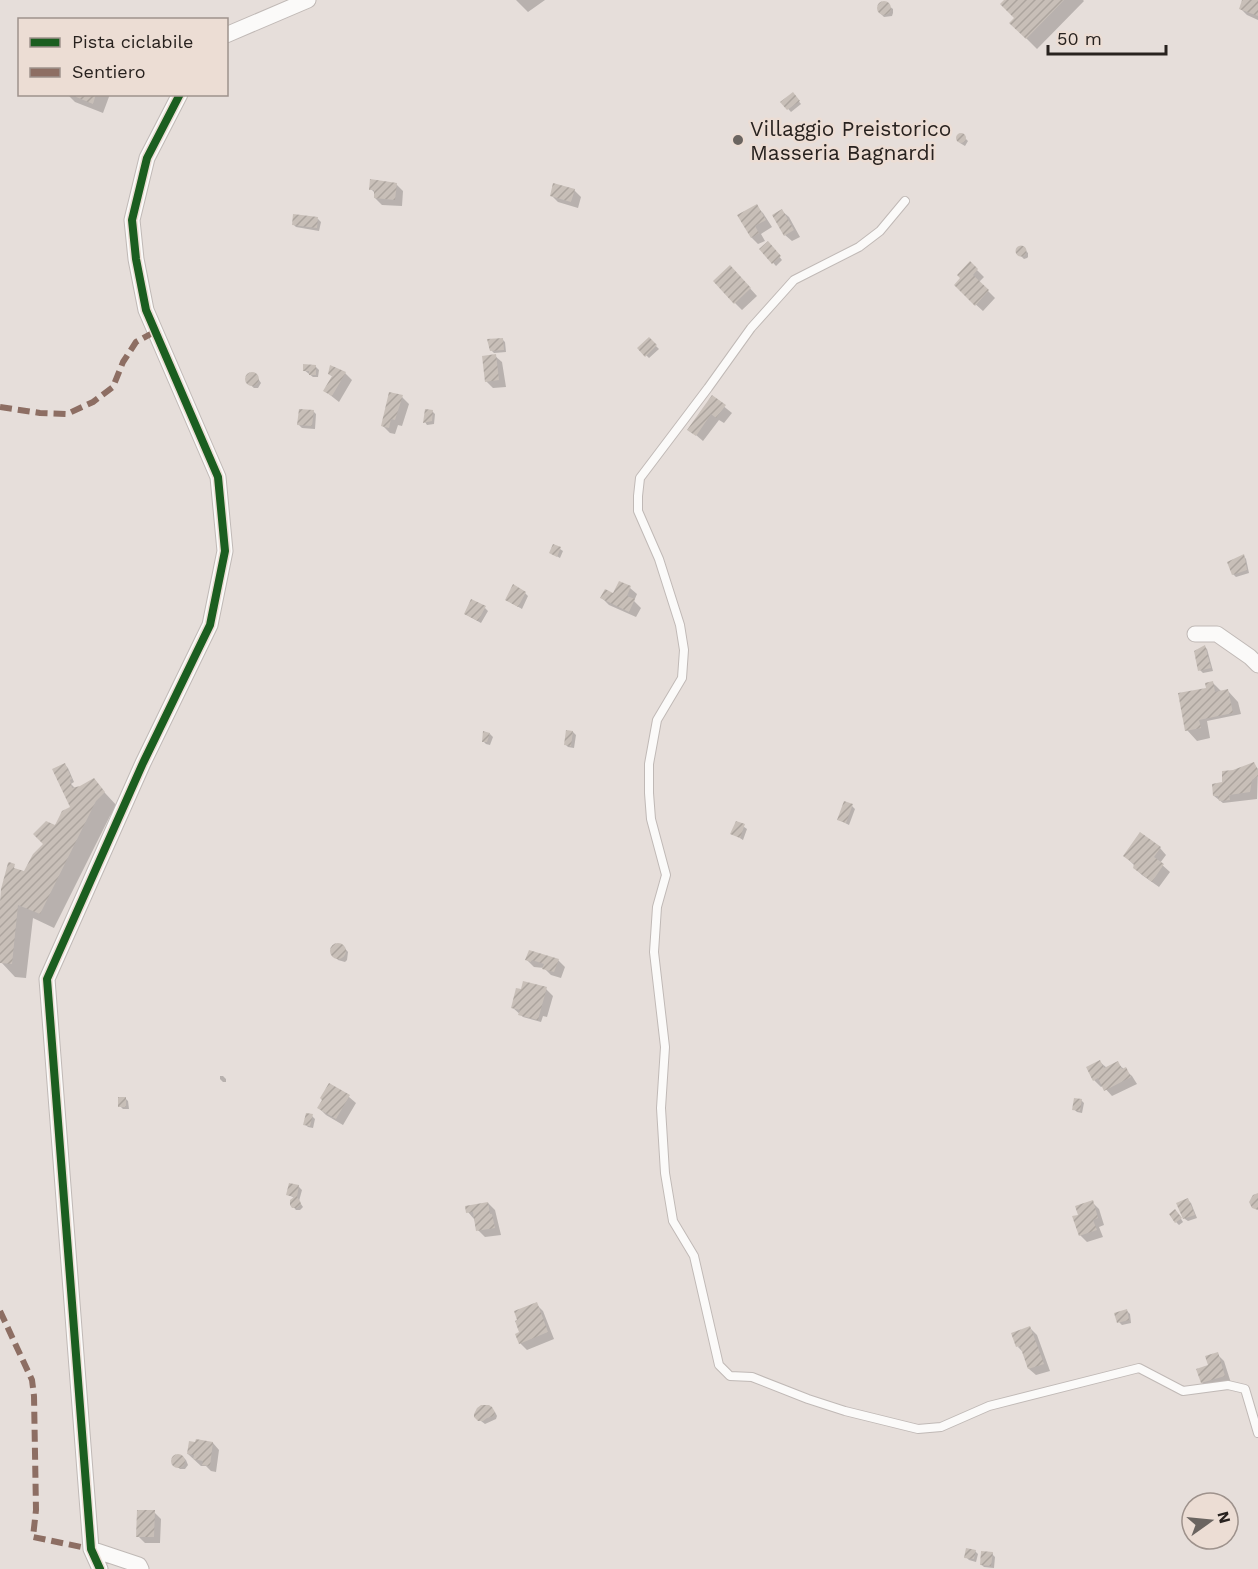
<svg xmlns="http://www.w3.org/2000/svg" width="1258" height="1569" viewBox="0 0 1258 1569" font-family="'Work Sans',sans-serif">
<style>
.shadow{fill:#0003}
.building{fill:url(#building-hatch)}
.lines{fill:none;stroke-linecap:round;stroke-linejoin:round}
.lane-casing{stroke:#c0b9b6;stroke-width:10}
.street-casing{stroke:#c0b9b6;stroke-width:17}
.lane{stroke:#fbfaf9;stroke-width:8}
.street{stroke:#fbfaf9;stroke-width:15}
.quiet{stroke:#8d6e63;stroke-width:6;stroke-dasharray:12 6;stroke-linecap:butt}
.cycleway-casing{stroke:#ecddd4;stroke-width:11}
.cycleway{stroke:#1b5e20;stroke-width:8}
.poi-dot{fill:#6a6460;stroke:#ecddd4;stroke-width:2}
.labels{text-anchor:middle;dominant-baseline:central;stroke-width:5;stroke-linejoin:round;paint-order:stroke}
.poi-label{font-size:21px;fill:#28221f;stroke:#ecddd4;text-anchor:start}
</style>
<defs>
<pattern id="building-hatch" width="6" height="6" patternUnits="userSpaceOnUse" patternTransform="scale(1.5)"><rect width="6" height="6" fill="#c8bfb8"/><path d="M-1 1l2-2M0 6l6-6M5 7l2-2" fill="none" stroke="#aca49e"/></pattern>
</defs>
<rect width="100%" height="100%" fill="#e6deda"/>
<path class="shadow" d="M516 0H545L528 12Z
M1006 0H1083L1084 1 1037 49 1011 23 1016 18Z
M1250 0H1258V20L1247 15 1240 8Z
M884 2 893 9V13L892 16 884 17 880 13 878 8 880 4Z
M67 94H110L103 113 75 102Z
M795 97 801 104 791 112 782 102Z
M961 134 968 141 965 146 960 143 957 138Z
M396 184 403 191 402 206 382 205 375 198 376 194 371 189Z
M574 190 581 197 578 208 558 202 551 195Z
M756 206 763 213 772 227 761 234 765 241 758 244 752 238Z
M782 211 789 217 800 237 792 241 785 235Z
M318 219 321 222 319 231 296 227 293 224Z
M768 243 782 260 776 266 761 249Z
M1022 247 1028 253V257L1027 258 1024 259 1018 253V249Z
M970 263 984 277 979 282 995 298 983 311 962 292Z
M737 274 757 296 742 310 735 303Z
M502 339 505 342 506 352 494 353 491 350Z
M649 339 659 349 649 358 639 348Z
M495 356 502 362 506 387 493 388 486 381Z
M316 367 319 370 318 377H313L304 370Z
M345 373 352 380 339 402 325 391 333 377 329 374Z
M249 375H253L259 380 261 383 258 388H254L248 383 247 379Z
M402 397 409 404 402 426 398 425 395 434 390 433 383 426Z
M712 397 732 413 724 423 719 420 703 441 689 429Z
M313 411 316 414 315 429 302 428 299 425Z
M432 411 435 414 434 424 427 425 425 422Z
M560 549 563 551 560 558 551 553Z
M1244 556 1246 559 1249 573 1236 577 1233 574Z
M630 588 637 594 634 601 641 608 636 617 609 605 602 598Z
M525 593 528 596 522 609 510 602Z
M485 608 488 611 481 623 465 614Z
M1204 646 1207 649 1213 671 1203 673 1200 670Z
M1213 683 1222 692 1228 691 1238 702 1241 714 1207 721 1210 738 1197 741 1187 730Z
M573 732 576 735 574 748 568 747 565 744Z
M490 734 493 737 490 745 486 744 483 741Z
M1253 764 1258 769 1257 799 1223 803 1214 796 1233 772Z
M65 765 68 768 74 782 71 784 76 789 93 780 118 807 110 816 54 928 33 918 26 978 15 977 1 962 0 917 54 826 72 807Z
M852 806 855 809 849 825 839 820Z
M737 822 747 829 743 840 732 833Z
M1160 848 1166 855 1160 863 1170 872 1159 887 1142 875 1135 868V866L1125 856Z
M337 945H342L348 952 347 960 345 962 338 960 331 952 333 947Z
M527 960H558L565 967 561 978 551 975 544 968 534 967Z
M546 989 553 996 547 1017 543 1016 541 1022 523 1017 512 1007Z
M1100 1062 1107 1068 1117 1063 1132 1076 1137 1084 1112 1096 1103 1086 1101 1087 1094 1080Z
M220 1076H223L226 1079V1082H223L220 1079Z
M330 1085 349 1097 356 1103 343 1125 326 1115 319 1108Z
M125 1098 128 1101 129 1109H123L120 1106Z
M1081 1100 1084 1103 1082 1113 1077 1112 1074 1109Z
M312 1116 315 1119 313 1128 308 1127 305 1124Z
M290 1185 299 1187 302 1190 299 1201 303 1207 300 1210H296L291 1204 294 1198 288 1194Z
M1188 1200 1191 1203 1197 1218 1188 1221 1185 1219 1178 1204Z
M1092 1202 1099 1209 1104 1225 1099 1227 1103 1237 1087 1242 1080 1235 1079 1216Z
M488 1203 495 1210 501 1235 485 1237 478 1230 474 1219 468 1212Z
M1178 1214 1183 1222 1179 1225 1176 1222Z
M536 1304 543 1311 554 1339 527 1350 520 1343 521 1333Z
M1127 1311 1130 1314 1131 1323 1122 1325 1119 1322Z
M1030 1328 1037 1335 1050 1371 1036 1375 1029 1369 1024 1353 1018 1347Z
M1217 1354 1224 1361 1231 1383 1209 1389 1202 1383Z
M495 1412 497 1416 496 1419 485 1424 477 1418Z
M213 1443 219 1450 216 1472 211 1471 206 1466H201L188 1454Z
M177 1456 183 1457 186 1460 188 1465 185 1469H180L174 1464V1458Z
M154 1512 161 1519 160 1543H145L138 1536Z
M975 1551 978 1554 976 1562 969 1560 966 1557Z
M992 1554 995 1557 994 1568 984 1567 981 1564Z"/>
<path class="building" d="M1004 0H1064L1026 39 1009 23 1014 18 1000 4Z
M1242 0H1258V16L1239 9Z
M877 8a7 7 0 1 1 14 0a7 7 0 1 1-14 0Z
M793 92 800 101 787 110 780 102Z
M69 94H96L93 104Z
M956 138a5 5 0 1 1 10 0a5 5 0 1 1-10 0Z
M370 179 397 183 395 200 374 198V190H369Z
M553 183 575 189 571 202 550 196Z
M757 204 766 220 755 226 759 233 751 238 737 215Z
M782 209 794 230 784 236 772 215Z
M293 214 318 217 317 228 292 225Z
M768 241 781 256 772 264 759 249Z
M1015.5 251a5.5 5.5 0 1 1 11 0a5.5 5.5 0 1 1-11 0Z
M970 261 978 269 973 275 989 290 975 306 954 285 960 278 957 275Z
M730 265 751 288 734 304 713 281Z
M649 337 657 345 645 357 637 348Z
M503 338 504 350 490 351 487 339Z
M496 354 499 380 485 382 482 356Z
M303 364 316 365V375H309V371H303Z
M330 365 346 372 332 396 323 391 332 376 328 374Z
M245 379a7 7 0 1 1 14 0a7 7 0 1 1-14 0Z
M389 392 403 395 395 420 391 419 389 428 381 426Z
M712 395 726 405 716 418 711 414 696 436 687 430Z
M299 409 314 410 312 426 297 425Z
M425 409 433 410 432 421 423 423Z
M553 544 561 547 557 557 549 553Z
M1244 554 1247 570 1232 575 1227 562Z
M619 581 631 586 627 596 635 599 629 612 600 598 605 589 613 593Z
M513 584 526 592 518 607 505 600Z
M471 599 486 606 478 621 464 614Z
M1205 645 1211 668 1198 671 1194 651Z
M1213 681 1215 692 1228 689 1233 713 1199 720 1201 728 1185 731 1178 693 1206 688 1205 683Z
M566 730 573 731 571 746 564 745Z
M483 731 490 733 487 742H482Z
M1254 762 1258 770V776L1252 780 1250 792 1229 795 1230 800 1219 801 1218 796H1213L1212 784 1222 782V771L1233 770Z
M65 763 72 779 70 780 72 788 80 786 94 778 105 792 96 801 40 914 18 905 12 964 0 963V902L1 889 8 863 9 862 15 864 14 868 24 871 33 854 43 844 33 834 46 821 55 825 62 811 70 807 52 769Z
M844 801 853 804 846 823 837 820Z
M736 821 745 824 740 838 730 834Z
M1140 832 1161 847 1154 857 1164 864 1152 882 1133 868 1134 864 1123 856Z
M330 951a8 8 0 1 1 16 0a8 8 0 1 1-16 0Z
M529 950 559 959 554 972 542 969 544 964 532 960 531 962 525 960Z
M523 981 547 987 538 1020 518 1015 520 1010 511 1008 516 988 521 989Z
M1100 1060 1104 1068 1118 1061 1122 1069 1126 1067 1131 1077 1104 1091 1098 1078 1093 1081 1086 1067Z
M329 1083 350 1095 336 1119 317 1108 322 1100 320 1098Z
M118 1097H126V1107H118Z
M1074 1098 1082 1099 1080 1111 1072 1110Z
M306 1113 313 1114 310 1126 303 1125Z
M289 1183 299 1185 297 1197 300 1201 301 1204 297 1208H292L290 1205V1200L294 1197 286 1195Z
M1258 1193V1210L1252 1208 1249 1202 1253 1195Z
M1188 1198 1195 1215 1183 1219 1176 1203Z
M1093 1200 1098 1218 1093 1220 1097 1230 1079 1236 1072 1216 1078 1215 1075 1206Z
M488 1202 490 1214H492L495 1228 476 1231 473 1212 466 1213 465 1206Z
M1175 1209 1182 1218 1175 1223 1169 1214Z
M537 1302 548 1332 519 1344 515 1334 519 1332 515 1321 517 1320 514 1311Z
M1127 1309 1129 1320 1117 1323 1114 1313Z
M1030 1326 1044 1364 1028 1369 1020 1346 1016 1347 1011 1333Z
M1218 1352 1225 1376 1201 1383 1196 1369 1208 1365 1205 1356Z
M481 1405H489L492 1407 495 1412 494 1416 487 1418 483 1421H478L474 1417V1414L477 1408Z
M196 1439 213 1442 210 1466 202 1465 203 1461 193 1459 194 1455 187 1454 189 1441 195 1442Z
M171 1461a7 7 0 1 1 14 0a7 7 0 1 1-14 0Z
M137 1510H155L154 1537H136Z
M966 1548 976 1550 974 1559 964 1558Z
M981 1551 993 1552 991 1566 980 1565Z"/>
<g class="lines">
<g class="lane-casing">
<path id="lane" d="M905 201 880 231 859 247 794 280 751 328 708 388 640 478 638 496V511L659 559 680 625 684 650 682 678 657 720 649 764V793L651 819 666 875 657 907 654 952 665 1047 661 1108 665 1173 673 1221 694 1256 719 1365 730 1376 752 1377 808 1399 845 1411 918 1429 941 1427 989 1406 1139 1368 1183 1391 1228 1385 1245 1389 1258 1433"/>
</g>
<g class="street-casing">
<path id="street" d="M226 35 308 0
M1195 634H1217L1250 657 1258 665
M91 1549 139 1565 141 1569
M100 1569 91 1549 47 979 143 763 210 625 225 551 218 477 146 310 136 259 132 220 147 158 180 94"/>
</g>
<use href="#lane" class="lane"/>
<use href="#street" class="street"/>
<path class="quiet" d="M0 407 40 413 67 414 93 402 113 387 123 362 136 342 156 331
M0 1311 32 1380 34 1396 36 1510 33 1537 91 1549"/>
<g class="cycleway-casing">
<path id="cycleway" d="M100 1569 91 1549 47 979 143 763 210 625 225 551 218 477 146 310 136 259 132 220 147 158 180 94"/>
</g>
<use href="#cycleway" class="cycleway"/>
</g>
<circle class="poi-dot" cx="738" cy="140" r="6"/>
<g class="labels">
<g class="poi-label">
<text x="750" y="128">Villaggio Preistorico<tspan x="750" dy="24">Masseria Bagnardi</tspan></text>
</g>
</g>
<rect x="18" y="18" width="210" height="78" fill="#ecddd4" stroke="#9e928c" stroke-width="1.5"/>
<rect x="30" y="38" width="30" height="9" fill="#1b5e20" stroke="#9e928c" stroke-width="1.5"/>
<text x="72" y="48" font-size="18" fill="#28221f">Pista ciclabile</text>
<rect x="30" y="68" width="30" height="9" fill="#8d6e63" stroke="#9e928c" stroke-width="1.5"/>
<text x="72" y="78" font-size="18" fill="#28221f">Sentiero</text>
<g transform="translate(1210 1521) rotate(75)"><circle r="28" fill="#ecddd4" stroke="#9e928c" stroke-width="1.5"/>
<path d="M0-4.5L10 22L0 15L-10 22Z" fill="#6a6460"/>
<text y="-9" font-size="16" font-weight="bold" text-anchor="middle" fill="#28221f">N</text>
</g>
<path d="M1048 45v9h118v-9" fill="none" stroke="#28221f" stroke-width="3"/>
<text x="1057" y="45" font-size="18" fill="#28221f" stroke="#ecddd4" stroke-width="4.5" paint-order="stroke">50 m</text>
</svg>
